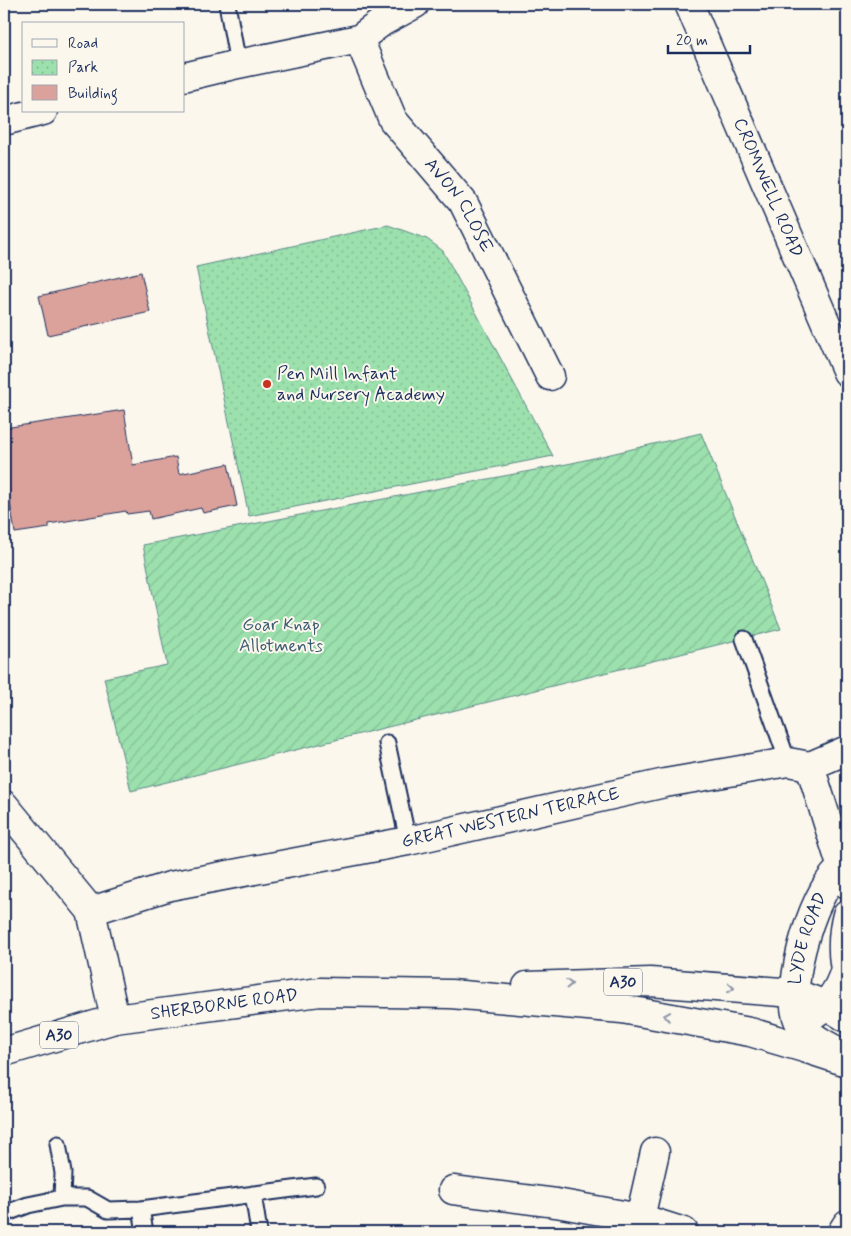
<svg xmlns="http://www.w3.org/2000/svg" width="851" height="1236" viewBox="0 0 851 1236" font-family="Mynerve,sans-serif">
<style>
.park{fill:url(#park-dots);stroke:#5b8886}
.garden{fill:url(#garden-furrows);stroke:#5b8886}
.building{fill:#dba19b;stroke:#1b2f5e}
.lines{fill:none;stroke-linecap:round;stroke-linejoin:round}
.lane-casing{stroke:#1b2f5e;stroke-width:19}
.street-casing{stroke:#1b2f5e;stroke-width:31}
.secondary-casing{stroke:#1b2f5e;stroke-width:31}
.primary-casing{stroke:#1b2f5e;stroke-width:31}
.lane{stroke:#fbf7ec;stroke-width:15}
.street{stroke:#fbf7ec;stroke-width:28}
.secondary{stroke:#fbf7ec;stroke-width:28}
.primary{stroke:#fbf7ec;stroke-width:28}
.oneway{stroke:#8b93a5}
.poi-dot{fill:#c8321e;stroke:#fbf7ec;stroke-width:2}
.labels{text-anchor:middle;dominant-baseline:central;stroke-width:4;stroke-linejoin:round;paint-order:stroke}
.shield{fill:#fbf7ec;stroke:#5e6b89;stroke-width:1}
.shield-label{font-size:16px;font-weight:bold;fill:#1b2f5e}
.street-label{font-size:18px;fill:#1b2f5e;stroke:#fbf7ec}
.poi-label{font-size:18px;fill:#1b2f5e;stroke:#fbf7ec;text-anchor:start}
.park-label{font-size:18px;fill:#3b5b72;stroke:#fbf7ec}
</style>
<defs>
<pattern id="park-dots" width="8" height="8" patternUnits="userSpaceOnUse" patternTransform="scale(1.25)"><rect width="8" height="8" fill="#9be0ad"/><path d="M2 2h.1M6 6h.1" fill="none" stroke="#85c097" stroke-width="1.8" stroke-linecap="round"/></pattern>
<pattern id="garden-furrows" width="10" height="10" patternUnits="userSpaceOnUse" patternTransform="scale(1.25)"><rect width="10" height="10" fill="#9be0ad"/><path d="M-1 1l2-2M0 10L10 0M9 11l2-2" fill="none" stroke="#85c097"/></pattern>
</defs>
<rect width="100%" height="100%" fill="#fbf7ec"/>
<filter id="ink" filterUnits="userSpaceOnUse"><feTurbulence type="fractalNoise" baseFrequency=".02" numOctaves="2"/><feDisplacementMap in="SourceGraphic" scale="10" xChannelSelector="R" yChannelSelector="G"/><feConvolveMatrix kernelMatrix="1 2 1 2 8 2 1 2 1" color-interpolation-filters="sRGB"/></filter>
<g filter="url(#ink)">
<path class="park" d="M388 225 427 239 443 251 553 456 249 516 196 267Z"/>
<path class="garden" d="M701 433 781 629 131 791 104 678 167 665 143 545 572 463Z"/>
<path class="building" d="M141 272 150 312 48 335 39 296Z
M124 410 133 465 176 457 179 474 228 464 237 506 203 513 201 508 151 519 149 511 127 514 126 511 49 524V528L15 533 9 496 4 497V428Z"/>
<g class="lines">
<g class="lane-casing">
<path id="lane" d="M227 4 238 64
M744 639 788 762
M387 743 408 841
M58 1144 63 1173 62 1198
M253 1194 259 1232
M141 1209 145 1232
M4 1214 28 1205 62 1198H87L108 1210 141 1209 316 1186"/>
</g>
<g class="street-casing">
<g id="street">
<path id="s1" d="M689 4 847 372"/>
<path id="s2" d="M359 39 393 120 463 202 550 376"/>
<path d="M184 77 238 64 359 39 382 22 415 4"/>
<path d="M4 121 43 111"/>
<path d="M810 766 847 750"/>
<path id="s3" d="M91 911 170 886 408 841 665 783 788 762 810 766 847 884"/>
<path d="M453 1190 556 1203 640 1218 684 1232"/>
<path d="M640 1218 655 1152"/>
<path d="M842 1232 847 1224"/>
</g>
</g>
<g class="secondary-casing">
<g id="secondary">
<path d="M4 805 91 911 115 1019"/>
<path d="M847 915C842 933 841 957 847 976"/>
<path d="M806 1019C827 1008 839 991 845 969"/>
<path id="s4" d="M846 1057C831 1046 806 1037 798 1020 784 989 815 878 847 865"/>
</g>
</g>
<g class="primary-casing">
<g id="primary">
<path d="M527 986 650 982 794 993 826 1005 847 1018"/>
<path id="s5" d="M4 1052 115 1019 320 992 451 994 622 1009 750 1032 804 1048 847 1062"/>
</g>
</g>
<use href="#lane" class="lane"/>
<use href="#street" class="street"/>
<use href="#secondary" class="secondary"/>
<use href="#primary" class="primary"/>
</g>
<defs><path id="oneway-chevron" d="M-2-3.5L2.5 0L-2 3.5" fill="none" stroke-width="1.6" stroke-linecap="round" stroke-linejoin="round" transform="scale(1.25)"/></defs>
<g class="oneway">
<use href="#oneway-chevron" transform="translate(569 984) rotate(-2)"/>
<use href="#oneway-chevron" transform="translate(731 988) rotate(5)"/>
<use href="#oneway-chevron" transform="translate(667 1016) rotate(-171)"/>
</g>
</g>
<circle class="poi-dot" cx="267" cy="384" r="5"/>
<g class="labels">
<g class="shield">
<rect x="604" y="968.5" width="38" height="27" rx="4"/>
<rect x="40" y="1021.5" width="38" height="27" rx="4"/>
</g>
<g class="shield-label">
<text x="623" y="982">A30</text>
<text x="59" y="1035">A30</text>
</g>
<g class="street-label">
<text stroke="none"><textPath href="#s1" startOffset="200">CROMWELL ROAD</textPath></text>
<text stroke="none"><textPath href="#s2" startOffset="196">AVON CLOSE</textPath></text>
<text stroke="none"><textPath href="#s3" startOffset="430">GREAT WESTERN TERRACE</textPath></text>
<text stroke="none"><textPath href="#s4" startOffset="145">LYDE ROAD</textPath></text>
<text stroke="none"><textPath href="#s5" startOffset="226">SHERBORNE ROAD</textPath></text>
</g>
<g class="poi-label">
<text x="277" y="374">Pen Mill Infant<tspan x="277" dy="21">and Nursery Academy</tspan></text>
</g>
<g class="park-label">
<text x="281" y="625">Goar Knap<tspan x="281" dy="21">Allotments</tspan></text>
</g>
</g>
<rect width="851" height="1236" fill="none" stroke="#fbf7ec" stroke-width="20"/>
<rect x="10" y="10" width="831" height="1216" fill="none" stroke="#1b2f5e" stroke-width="2" filter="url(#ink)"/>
<rect x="22" y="22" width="162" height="90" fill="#fbf7ec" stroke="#a1a7b3"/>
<rect x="32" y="39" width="25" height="8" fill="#fbf7ec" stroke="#a1a7b3"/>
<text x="68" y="48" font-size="15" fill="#1b2f5e">Road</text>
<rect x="32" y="60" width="25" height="15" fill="url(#park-dots)" stroke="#a1a7b3"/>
<text x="68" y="72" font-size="15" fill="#1b2f5e">Park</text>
<rect x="32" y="85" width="25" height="15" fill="#dba19b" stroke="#a1a7b3"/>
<text x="68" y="98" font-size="15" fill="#1b2f5e">Building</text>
<path d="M668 45v8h82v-8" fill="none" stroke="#1b2f5e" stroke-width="2.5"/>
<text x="676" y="45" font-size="15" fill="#1b2f5e" stroke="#fbf7ec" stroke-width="4" paint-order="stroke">20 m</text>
</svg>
